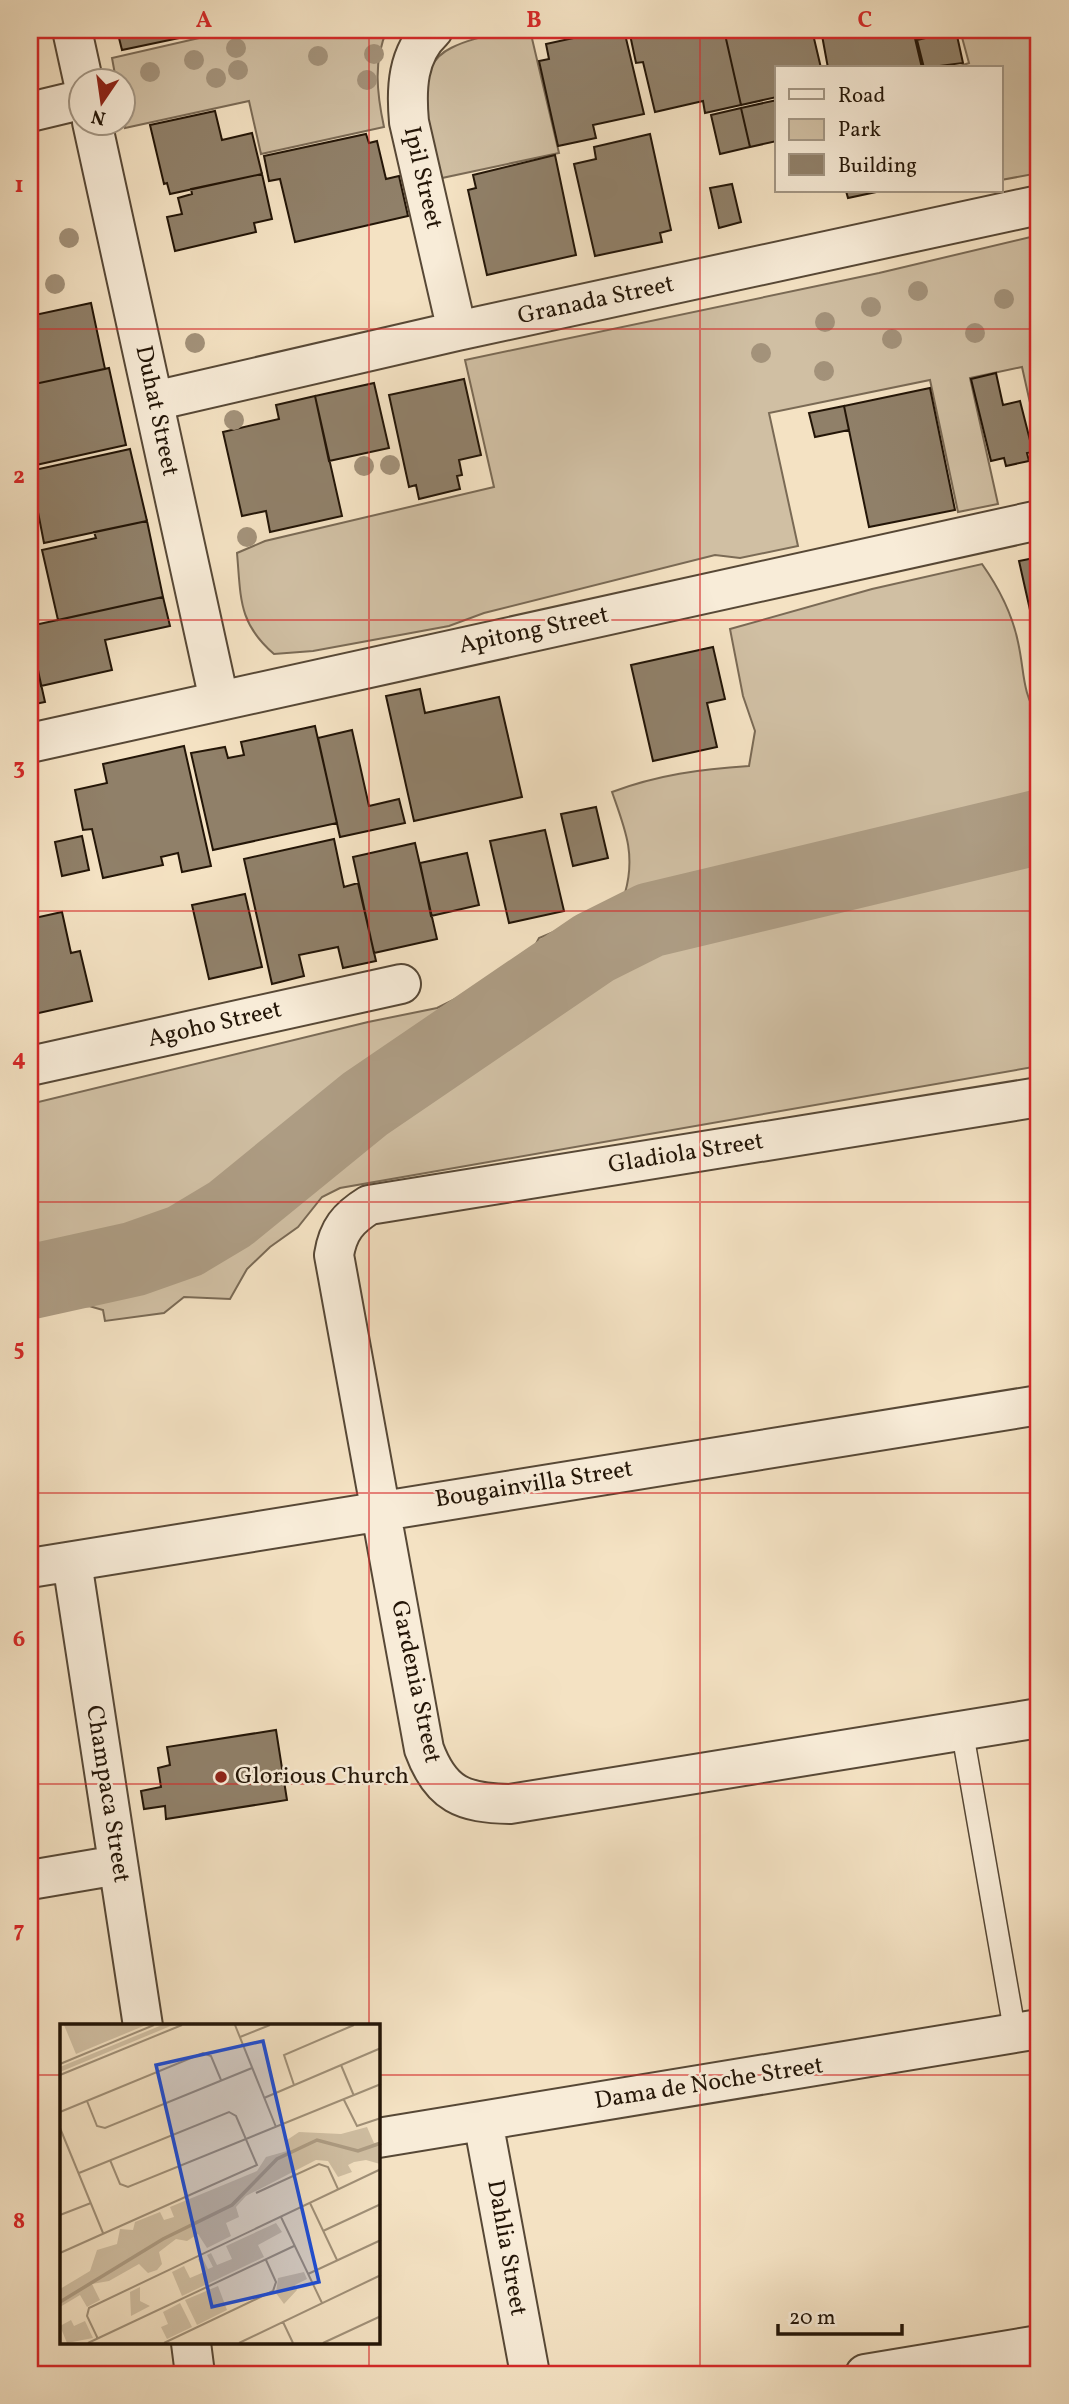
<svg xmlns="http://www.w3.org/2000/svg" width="1069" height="2404" viewBox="0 0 1069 2404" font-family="Vollkorn,serif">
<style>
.green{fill:#d0bfa3;stroke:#7a6a55;stroke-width:2}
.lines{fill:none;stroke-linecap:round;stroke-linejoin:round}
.river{stroke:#ad9c83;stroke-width:75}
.building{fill:#908069;stroke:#231507;stroke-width:2}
.lane-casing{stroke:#574836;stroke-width:24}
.street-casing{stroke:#574836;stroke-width:42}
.lane{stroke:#f8ecd8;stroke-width:21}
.street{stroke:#f8ecd8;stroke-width:38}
.tree{fill:#a3927a}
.grid{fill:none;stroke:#d62828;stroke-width:2;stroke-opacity:0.55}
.poi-dot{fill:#8f2418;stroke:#f8ecd8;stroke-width:2.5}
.labels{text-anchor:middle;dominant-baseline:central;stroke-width:5;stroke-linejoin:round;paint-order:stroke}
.street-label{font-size:24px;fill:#231507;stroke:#f8ecd8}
.poi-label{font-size:24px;fill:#231507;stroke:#f8ecd8;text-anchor:start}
.inset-river{fill:none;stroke:#ad9c83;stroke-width:3.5}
.inset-road{fill:none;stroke:#a09078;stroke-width:2}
.view{fill:#1d4ed8;fill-opacity:0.15;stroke:#1d4ed8;stroke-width:3.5}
.inset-edge{fill:none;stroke:#231507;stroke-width:3.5}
.neatline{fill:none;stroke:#d62828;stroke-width:2.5}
.grid-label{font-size:23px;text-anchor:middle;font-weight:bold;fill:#d62828}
</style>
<rect width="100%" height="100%" fill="#f4e2c3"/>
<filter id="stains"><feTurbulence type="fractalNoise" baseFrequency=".00286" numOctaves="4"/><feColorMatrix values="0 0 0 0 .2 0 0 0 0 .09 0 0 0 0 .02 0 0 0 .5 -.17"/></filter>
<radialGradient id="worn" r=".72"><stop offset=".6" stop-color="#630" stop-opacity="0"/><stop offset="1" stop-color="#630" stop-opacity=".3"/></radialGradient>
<path class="green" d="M234 30H387C373 61 377 94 384 127L261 154 249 101 125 128 122 80H116L112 58Z
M514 30H530L559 153 442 178C433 141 404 71 451 48 470 38 493 35 514 30Z
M960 30H1039V173L1001 180V68H954L969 63Z
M1039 235V443L1022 367 970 378 998 504 958 512 930 380 769 413 798 546 740 558 715 555 484 613 449 626 313 651 274 654C238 623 241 598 237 553L265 541 494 487 465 360 879 273Z
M982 564C999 588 1012 613 1018 642 1025 673 1021 690 1039 719V1066L340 1188 322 1197 298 1227 270 1247 247 1269 230 1299 184 1297 164 1313 105 1321 103 1310 89 1306 30 1307V1104L368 1022 437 1008 500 977 527 961 539 938 575 923 625 893C636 854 625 829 612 792 657 775 701 769 749 766L755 731 743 696 730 629 872 589Z"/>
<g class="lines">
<path class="river" d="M30 1282 134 1259 185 1241 230 1214 365 1104 594 948 650 920 1039 827"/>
</g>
<path class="building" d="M117 30H202L203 33 122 50Z
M610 30H624L644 114 593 125 596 138 558 146 539 61 549 59 546 44Z
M629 30H724L741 105 705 113 703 101 655 112 643 62 636 63Z
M724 30H812L821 68H777V97L741 105Z
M821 30H913L922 68H828Z
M956 31 963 63 924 68 917 40Z
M777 100V141L750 147 741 108Z
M741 108 750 147 720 154 711 115Z
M215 111 222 140 252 133 262 174 170 194 167 183 164 184 150 125Z
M366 134 369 143 377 141 386 179 399 176 408 216 295 242 280 179 269 181 264 156Z
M650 134 671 230 660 233 662 242 595 256 574 164 596 159 594 147Z
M555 155 576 255 487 275 468 190 476 188 473 175Z
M262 174 272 219 254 223 256 232 175 251 167 217 182 214 178 198 192 194 191 189Z
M732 184 741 222 719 228 710 188Z
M846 191H881L848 198Z
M91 303 105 369 30 385V316Z
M109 368 126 445 36 465 30 435V385Z
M996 373 1003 405 1020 401 1033 452 1027 453 1029 461 1006 466 1004 458 991 461 971 379Z
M464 379 481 455 459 460 462 475 457 476 460 489 419 499 416 485 409 487 389 395Z
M374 383 389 448 329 461 315 396Z
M930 388 955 510 869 527 844 406Z
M315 396 342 516 270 532 266 511 242 516 223 432 279 419 276 405Z
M844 406 849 430 815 437 809 413Z
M130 449 147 521 44 543 30 471Z
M147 521 163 597 58 620 42 550 96 538 94 532Z
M1039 557V650L1019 561Z
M163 597 170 626 105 640 112 670 41 686 30 626Z
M30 635 45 702 30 705Z
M713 647 725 699 707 703 717 747 653 761 631 665Z
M420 689 425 713 499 697 522 797 414 821 386 696Z
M315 726 337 823 213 850 191 753 225 747 228 758 244 755 241 742Z
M352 730 369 806 399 799 405 823 340 837 318 738Z
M184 746 211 866 182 872 178 853 161 857 163 865 103 878 92 829 83 830 75 790 107 783 103 764Z
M596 807 608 858 573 866 561 814Z
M545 830 564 911 509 923 490 841Z
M82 836 89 870 62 876 55 842Z
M334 839 344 887 358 883 376 961 343 968 338 947 299 955 304 976 272 984 244 859Z
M415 843 437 939 374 953 353 857Z
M467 853 479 905 431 916 420 863Z
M245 894 262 967 209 979 192 905Z
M62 912 71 953 80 951 92 1001 30 1015V919Z
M276 1730 287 1800 166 1819 165 1806 144 1809 141 1791 161 1787 158 1768 170 1765 167 1747Z"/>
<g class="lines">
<g class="lane-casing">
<path id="lane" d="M962 1730 1015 2033"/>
</g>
<g class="street-casing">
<path id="street" d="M72 30 83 80
M433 30C407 54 406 89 409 122L457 331
M30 112 80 100
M92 122 219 700
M154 401 457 331 1039 205
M30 743 1039 520
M30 1066 401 984
M1039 1097 369 1205C348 1218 338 1230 334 1255L424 1749C441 1795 463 1803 510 1804L1039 1718
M72 1562 143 2026
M30 1568 1039 1405
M30 1880 118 1865
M483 2121 530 2374
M378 2138 1039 2029
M191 2343 195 2374
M865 2374 1039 2345"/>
</g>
<use href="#lane" class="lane"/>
<use href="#street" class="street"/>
</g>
<g class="tree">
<circle cx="236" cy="48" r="10"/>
<circle cx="374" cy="54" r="10"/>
<circle cx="318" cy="56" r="10"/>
<circle cx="194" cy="60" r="10"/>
<circle cx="238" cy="70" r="10"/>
<circle cx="150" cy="72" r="10"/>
<circle cx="216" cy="78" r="10"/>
<circle cx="367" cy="80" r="10"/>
<circle cx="69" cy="238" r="10"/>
<circle cx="55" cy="284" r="10"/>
<circle cx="918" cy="291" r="10"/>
<circle cx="1004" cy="299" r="10"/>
<circle cx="871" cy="307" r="10"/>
<circle cx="825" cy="322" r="10"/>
<circle cx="975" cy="333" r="10"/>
<circle cx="892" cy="339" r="10"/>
<circle cx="195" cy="343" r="10"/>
<circle cx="761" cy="353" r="10"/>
<circle cx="824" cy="371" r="10"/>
<circle cx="234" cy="420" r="10"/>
<circle cx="390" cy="465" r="10"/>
<circle cx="364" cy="466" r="10"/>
<circle cx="247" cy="537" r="10"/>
</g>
<path class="grid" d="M369 30V2026M700 30V2374M30 329H1039M30 620H1039M30 911H1039M30 1202H1039M30 1493H1039M30 1784H1039M30 2075H61M378 2075H1039M369 2343V2374"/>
<circle class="poi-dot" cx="221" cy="1777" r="7"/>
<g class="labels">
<g class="street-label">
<text transform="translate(422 178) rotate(77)">Ipil Street</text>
<text transform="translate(596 301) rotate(-12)">Granada Street</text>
<text transform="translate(156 411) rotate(78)">Duhat Street</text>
<text transform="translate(534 631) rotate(-12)">Apitong Street</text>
<text transform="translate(215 1025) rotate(-13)">Agoho Street</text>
<text transform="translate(686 1154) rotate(-9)">Gladiola Street</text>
<text transform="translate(534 1485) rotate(-9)">Bougainvilla Street</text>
<text transform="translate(415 1682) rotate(78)">Gardenia Street</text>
<text transform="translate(107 1794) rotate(81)">Champaca Street</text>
<text transform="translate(709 2084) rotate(-9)">Dama de Noche Street</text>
<text transform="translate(506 2248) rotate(80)">Dahlia Street</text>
</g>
<g class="poi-label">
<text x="235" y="1777">Glorious Church</text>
</g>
</g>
<g transform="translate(60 2024)">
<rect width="320" height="320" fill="#f4e2c3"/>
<path d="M4 1H86L16 30ZM102 1H113L0 48V43ZM307 103 314 119 320 118V140L306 136 294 138 288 141 292 148 278 153 268 137 256 136 186 172 176 183 179 193 166 199 171 212 147 224 138 210 127 217 116 215 99 228 102 240 97 246 88 249 79 240 49 257 32 260 40 276 27 283 20 271 0 283V265L30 247 37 226 57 220 60 205 73 206 75 198 100 188 104 196 114 193 110 183 197 147 206 133 227 127V116L239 108 281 110ZM216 199 222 208 198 221 204 233 122 272 112 248 124 242 130 254 144 248 138 235 142 233 148 245 153 243 147 231 151 229 157 241 172 235 166 222ZM244 248 247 255 235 261 237 266 224 280 216 269 218 254ZM158 262 167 286 137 301 125 276ZM80 263V277L90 282 71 292 70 268ZM120 279 132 303 107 315 101 303 108 300 103 288ZM11 296 14 302 25 297 33 314 7 319 0 302Z" fill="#d0bfa3"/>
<path class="inset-river" d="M0 278 103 215 172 181 217 135 257 116 298 127 321 119"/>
<path class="inset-road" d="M175 1 216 103M180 13 210 1M0 40 94 1M281 41 294 72M0 51 122 1M234 61 224 31 294 1M204 74 321 24M284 76 297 102 321 94M27 77 37 102 45 104 192 44M0 88 143 29 151 32 161 56M0 104 43 209M50 136 60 160 68 163 321 60M196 169 259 140 268 143 278 165M250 179 277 236M0 191 31 179M221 193 262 279M263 207 321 180M0 229 197 141 176 92 169 88 19 149M248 250 321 216M223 298 233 319M38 315 27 292 29 284 321 145M28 319 234 222M104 319 213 267 216 258 206 236M179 319 321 251M263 319 321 292"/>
<path class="view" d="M203 17 259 258 152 283 96 41Z"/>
<rect width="320" height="320" class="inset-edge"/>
</g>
<rect width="1069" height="2404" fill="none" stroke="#f4e2c3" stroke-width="77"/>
<rect x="775" y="66" width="228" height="126" fill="#f8ecd8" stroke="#a39684" stroke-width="2"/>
<rect x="789" y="89" width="35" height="10" fill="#f8ecd8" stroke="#a39684" stroke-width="2"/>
<text x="838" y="102" font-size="21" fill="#231507">Road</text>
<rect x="789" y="119" width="35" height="21" fill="#d0bfa3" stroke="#a39684" stroke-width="2"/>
<text x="838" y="136" font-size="21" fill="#231507">Park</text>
<rect x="789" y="154" width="35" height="21" fill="#908069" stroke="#a39684" stroke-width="2"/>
<text x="838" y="172" font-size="21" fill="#231507">Building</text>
<g transform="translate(102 102) rotate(193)"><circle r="33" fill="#f8ecd8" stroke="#a39684" stroke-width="2"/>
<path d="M0-5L12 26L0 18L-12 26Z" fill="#8f2418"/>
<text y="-10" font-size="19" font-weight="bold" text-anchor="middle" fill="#231507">N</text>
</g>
<path d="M778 2324v10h124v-10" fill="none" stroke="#231507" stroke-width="3.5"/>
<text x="789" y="2324" font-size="21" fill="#231507" stroke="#f8ecd8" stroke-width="5" paint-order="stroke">20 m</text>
<rect x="38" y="38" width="992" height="2328" class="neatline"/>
<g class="grid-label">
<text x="204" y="27">A</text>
<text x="534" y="27">B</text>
<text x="865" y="27">C</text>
<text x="19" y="192">1</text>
<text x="19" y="483">2</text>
<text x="19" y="774">3</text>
<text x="19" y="1065">4</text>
<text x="19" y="1355">5</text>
<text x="19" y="1646">6</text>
<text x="19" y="1937">7</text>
<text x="19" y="2228">8</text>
</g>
<rect width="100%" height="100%" filter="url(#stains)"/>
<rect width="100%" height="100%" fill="url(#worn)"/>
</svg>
